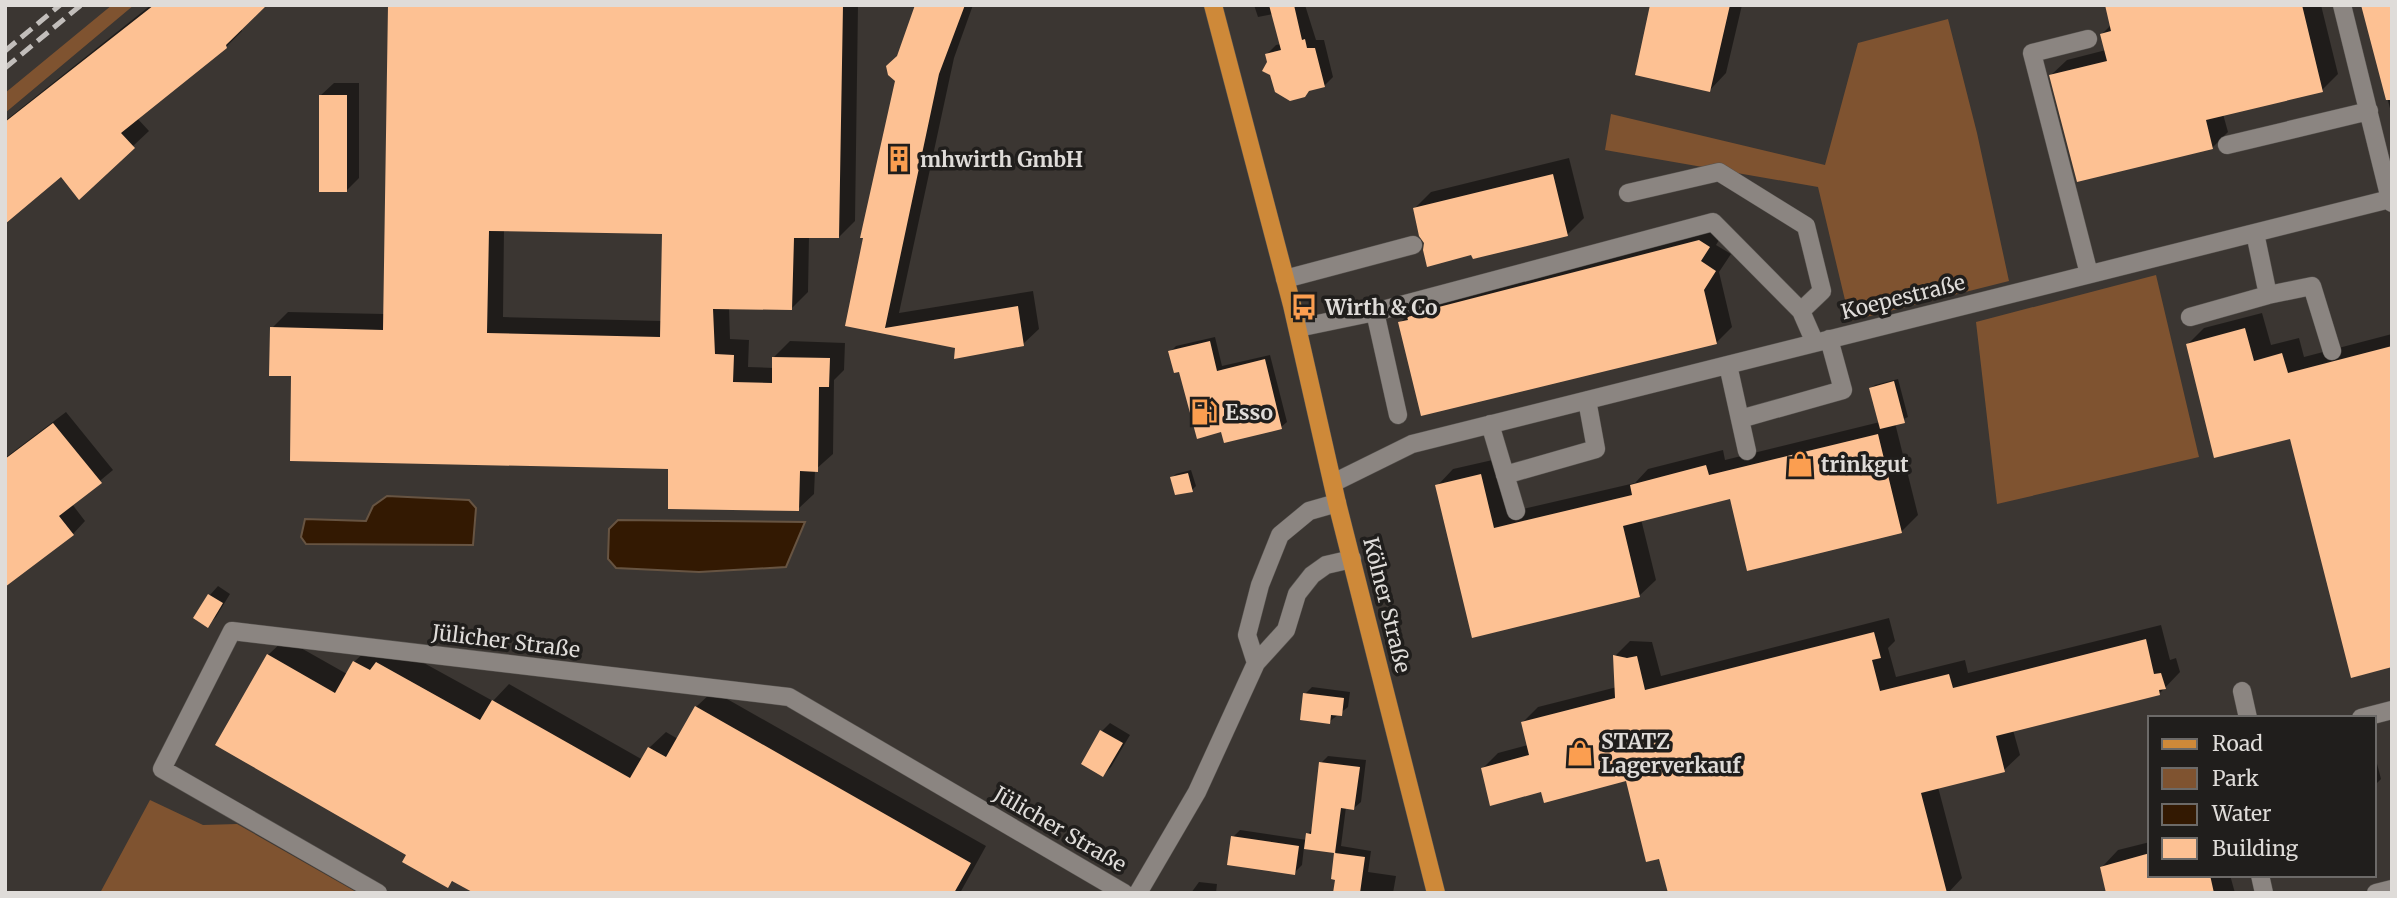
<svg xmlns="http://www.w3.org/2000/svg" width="2397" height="898" viewBox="0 0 2397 898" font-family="Merriweather,serif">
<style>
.green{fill:#7f5330}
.water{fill:#331902;stroke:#675442;stroke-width:2}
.shadow{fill:#0007;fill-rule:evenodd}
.building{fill:#fdc193;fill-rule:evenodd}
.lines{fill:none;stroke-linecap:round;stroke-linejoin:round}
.minor-casing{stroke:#57534f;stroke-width:19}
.major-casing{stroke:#57534f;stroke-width:19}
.minor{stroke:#8b8581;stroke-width:18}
.major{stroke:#ce8939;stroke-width:18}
.rail{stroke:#c2bebb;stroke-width:5;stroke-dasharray:14 7;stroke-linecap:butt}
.labels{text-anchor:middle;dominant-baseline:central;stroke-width:7;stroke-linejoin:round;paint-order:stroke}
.poi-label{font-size:21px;font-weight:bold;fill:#dfdcd9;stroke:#201e1c;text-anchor:start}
.street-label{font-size:21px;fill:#dfdcd9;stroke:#201e1c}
</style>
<rect width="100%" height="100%" fill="#3b3632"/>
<path class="green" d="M112 5H134L5 113V93Z
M1948 19 1977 133 2009 281 1850 321 1818 187 1605 150 1611 114 1825 165 1858 43Z
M2156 275 2199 457 1997 504 1976 322Z
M150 800 203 825 237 824 358 893H100Z"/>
<path class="water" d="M387 496 469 500 476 508 473 545 306 544 301 537 305 519 366 521 373 506Z
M618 520 805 522 786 567 699 572 616 568 608 559 609 529Z"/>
<path class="shadow" d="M151 5H265L241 28 242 31 226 47 137 118 149 131 133 146 61 175 5 222V121Z
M390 5H858L855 221 839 237H809L808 292 792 308 729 307 730 339 749 340 748 367 774 368V357L790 341 845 343 844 370 834 380 833 454 815 470 814 494 798 509 670 467 293 374 272 328 288 312 385 314ZM504 230 664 232 662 321 503 317Z
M917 5H973L954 58 899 313 1033 291 1039 329 1023 344 957 346 847 325 896 80 898 57Z
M1254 5H1305L1316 40H1324L1333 77 1324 86 1267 54 1276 45 1281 44 1273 14 1258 17Z
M1652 5H1742L1726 73 1710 90Z
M2106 5H2321L2338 74 2322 90 2223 114 2228 132 2212 148 2051 75 2067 60 2106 50 2102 34 2111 25Z
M2363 5H2392V116Z
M334 83H359V178L346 191 321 95Z
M1569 158 1584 218 1568 234 1472 252 1426 242 1415 208 1431 192Z
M1716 224 1725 230 1716 245 1731 254 1719 272 1732 327 1716 343 1400 323 1416 307Z
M2262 313 2271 345 2299 338 2304 357 2392 334V666L2292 437 2188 344 2204 328Z
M1215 337 1222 366 1270 355 1287 422 1281 427 1223 429 1170 352 1176 346Z
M1898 379 1908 417 1895 423 1918 515 1901 532 1731 497 1641 519 1656 580 1639 596 1473 636 1437 486 1453 469 1497 459 1510 512 1635 483 1648 469 1723 450 1725 460 1880 422 1871 388 1875 385Z
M66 412 113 470 72 504 85 521 73 534 5 585V458Z
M1191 470 1196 486 1192 490 1172 478 1176 474Z
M218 586 230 594 216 617 208 625 196 618 210 595Z
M1889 618 1895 641 1888 648 1896 677 1965 660 1968 673 2161 625 2170 660 2176 658 2180 672 2159 694 2013 730 2020 755 2004 770 1938 787 1962 878 1948 893H1669L1661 857 1627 779 1542 790 1483 768 1498 753 1528 745 1523 722 1538 707 1617 687 1615 656 1630 641 1652 642 1661 676Z
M285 639 347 674 354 662 371 646H393L493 701 509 684 643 760 649 748 666 732 678 739 696 707 713 691 986 846 960 893H477L454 880 448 886 408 854 268 655Z
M1312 687 1350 692 1348 707 1329 722 1305 694Z
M1110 723 1130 735 1111 767 1103 775 1102 731Z
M2374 752 2381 779 2374 786Z
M1328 756 1366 760 1361 802 1354 808 1346 807 1341 846 1371 851 1368 872 1396 876 1393 893H1335L1337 878H1333L1336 852 1304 847 1302 865 1294 873 1233 837 1240 830 1307 840 1308 834 1313 828 1321 763Z
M2150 842V875H2230L2235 893H2108L2102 867 2118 850Z
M1199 882 1217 884 1216 893H1191Z"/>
<path class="building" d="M154 5H267L226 45 227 48 121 133 135 148 79 200 61 177 5 224V122Z
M388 5H843L839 238H794L792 310 713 309 715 354 734 355 733 382 772 383V357L830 358 829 387H819L818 472 800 471 799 511 668 509V469L290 461 291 376H269L270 327 383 330ZM489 231 662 234 660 337 487 333Z
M915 5H965L939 74 885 328 1018 306 1024 346 954 359 955 348 845 326 863 238H860L895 81 888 75 886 66 897 56Z
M1269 5H1294L1302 40 1305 39 1307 48H1315L1325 87 1309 91 1305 97 1290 101 1275 92 1270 75 1262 71 1267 62 1265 54 1281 50Z
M1650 5H1730L1710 92 1635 75Z
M2105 5H2302L2323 92 2206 120 2213 149 2077 182 2049 75 2107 61 2100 34 2111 31Z
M2361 5H2392V100H2386Z
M319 95H347V192H319Z
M1553 174 1568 236 1473 259 1471 255 1427 267 1423 250 1424 243 1419 236 1413 208Z
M1699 240 1710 247 1701 261 1716 271 1704 290 1717 344 1421 416 1398 322 1408 320 1407 317 1432 311 1431 309Z
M2245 328 2254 361 2282 353 2288 373 2392 346V667L2351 678 2290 439 2214 458 2186 344Z
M1210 341 1217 371 1265 359 1282 429 1224 443 1221 432 1197 439 1179 372 1174 373 1168 351Z
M1894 381 1905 423 1880 429 1869 388Z
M53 423 102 483 59 516 74 535 5 587V459Z
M1878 434 1902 533 1747 571 1730 499 1623 526 1640 597 1472 638 1435 485 1481 474 1494 528 1632 495 1630 485 1706 465 1709 475Z
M1188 473 1193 492 1175 495 1170 477Z
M208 594 223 603 208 628 193 618Z
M1874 632 1881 658 1872 660 1880 691 1949 674 1953 688 2146 639 2154 674 2161 673 2166 689 2159 690 2160 695 1996 736 2005 772 1921 793 1947 893H1668L1659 859 1646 862 1626 781 1544 803 1541 792 1490 806 1481 768 1529 755 1521 722 1615 698 1613 655 1627 658 1637 656 1645 690Z
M267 654 335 693 353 661 370 670 376 662 480 720 492 700 630 778 648 747 666 757 695 706 971 863 954 893H474L452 881 448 888 402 862 406 855 215 745Z
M1303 693 1344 698 1342 716 1331 715 1330 724 1300 720Z
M1100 730 1123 743 1103 777 1081 764Z
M1319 762 1360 767 1354 810 1341 808 1335 853 1365 857 1360 893H1333L1335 880 1331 879 1334 853 1304 849 1306 833 1311 834Z
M1231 836 1299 846 1295 875 1227 865Z
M2150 853V875H2210L2214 893H2106L2100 867Z"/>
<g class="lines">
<g class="minor-casing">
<path id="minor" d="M2342 5 2390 199
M2088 39 2032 53 2089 274
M2227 145 2369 111
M1628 193 1719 172 1806 226 1822 291 1801 311
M1285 279 1413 245
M2268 295 2312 286 2332 351
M1375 312 1713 222 1801 311 1815 343
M2190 317 2268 295 2255 233
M1298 328 1375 312 1398 415
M1728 365 1747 451
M1740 419 1843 390 1829 339
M1490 424 1516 511
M1505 475 1596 449 1587 400
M1333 483 1412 444 2390 199 2392 203
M1256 663 1247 635 1260 585 1280 535 1309 511 1337 503
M2242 691 2248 718
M2361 718 2392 710
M2260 875 2264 893
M378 893 162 769 232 631 789 697 1124 893
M1138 893 1197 792 1256 663 1286 630 1297 594 1312 575 1326 565 1352 559
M2376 893 2392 889"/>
</g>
<g class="major-casing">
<path id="major" d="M1213 5 1292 305 1337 503 1436 893"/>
</g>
<use href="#minor" class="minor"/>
<use href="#major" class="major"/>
<path class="rail" d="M5 51 60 5
M5 68 81 5"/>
</g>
<defs>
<g id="building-bare" transform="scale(2.1)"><path d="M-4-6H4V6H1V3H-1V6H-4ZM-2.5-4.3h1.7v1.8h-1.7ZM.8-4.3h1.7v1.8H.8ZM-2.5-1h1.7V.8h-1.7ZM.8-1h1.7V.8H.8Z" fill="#fb9e50" stroke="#201e1c" stroke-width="2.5" paint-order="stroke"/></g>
<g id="bus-bare" transform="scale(2.1)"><path d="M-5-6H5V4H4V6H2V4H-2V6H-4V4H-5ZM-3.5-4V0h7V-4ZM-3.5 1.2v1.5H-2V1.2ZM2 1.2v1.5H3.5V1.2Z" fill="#fb9e50" stroke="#201e1c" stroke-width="2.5" paint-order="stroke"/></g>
<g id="fuel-bare" transform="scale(2.1)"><path d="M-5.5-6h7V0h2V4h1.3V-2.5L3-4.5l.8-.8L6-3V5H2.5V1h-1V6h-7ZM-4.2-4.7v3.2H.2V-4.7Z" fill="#fb9e50" stroke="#201e1c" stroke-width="2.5" paint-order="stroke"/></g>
<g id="shop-bare" transform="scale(2.1)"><path d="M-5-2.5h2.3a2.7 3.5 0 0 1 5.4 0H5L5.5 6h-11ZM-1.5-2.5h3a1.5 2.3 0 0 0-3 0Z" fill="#fb9e50" stroke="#201e1c" stroke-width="2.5" paint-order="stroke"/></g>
</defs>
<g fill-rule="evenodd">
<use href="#building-bare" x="899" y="159"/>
<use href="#bus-bare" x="1304" y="307"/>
<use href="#fuel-bare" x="1204" y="412"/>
<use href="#shop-bare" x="1800" y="464"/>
<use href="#shop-bare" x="1580" y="753"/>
</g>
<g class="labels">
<g class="poi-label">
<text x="920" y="159">mhwirth GmbH</text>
<text x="1325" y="307">Wirth &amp; Co</text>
<text x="1225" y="412">Esso</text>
<text x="1821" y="464">trinkgut</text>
<text x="1601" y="741">STATZ<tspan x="1601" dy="24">Lagerverkauf</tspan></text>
</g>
<g class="street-label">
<text transform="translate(1903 297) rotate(-14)">Koepestraße</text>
<text transform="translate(1387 605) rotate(76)">Kölner Straße</text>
<text transform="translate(506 641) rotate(7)">Jülicher Straße</text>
<text transform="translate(1060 829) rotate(30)">Jülicher Straße</text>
</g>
</g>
<rect width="2397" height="898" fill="none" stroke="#dfdcd9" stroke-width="14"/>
<rect x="2148" y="716" width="228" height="161" fill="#201e1c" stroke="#6c6a68" stroke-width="2"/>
<rect x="2162" y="739" width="35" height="10" fill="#ce8939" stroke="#6c6a68" stroke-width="2"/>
<text x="2212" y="751" font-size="21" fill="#dfdcd9">Road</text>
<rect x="2162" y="768" width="35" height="21" fill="#7f5330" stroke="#6c6a68" stroke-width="2"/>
<text x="2212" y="786" font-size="21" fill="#dfdcd9">Park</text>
<rect x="2162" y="804" width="35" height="21" fill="#331902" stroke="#6c6a68" stroke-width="2"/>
<text x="2212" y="821" font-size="21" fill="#dfdcd9">Water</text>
<rect x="2162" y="838" width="35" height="21" fill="#fdc193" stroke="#6c6a68" stroke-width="2"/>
<text x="2212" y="856" font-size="21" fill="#dfdcd9">Building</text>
</svg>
